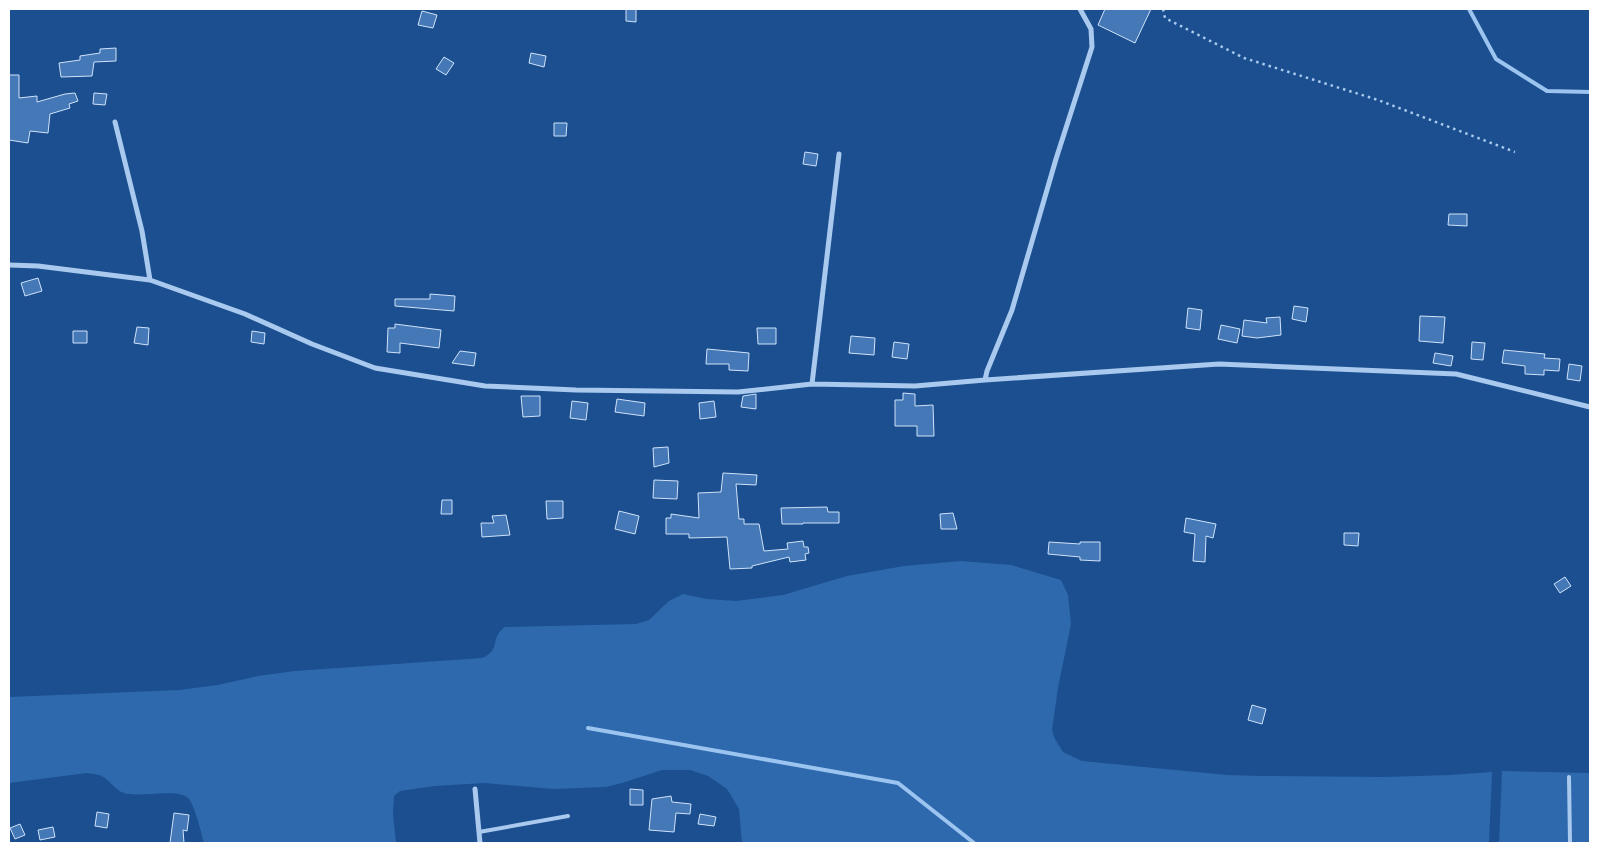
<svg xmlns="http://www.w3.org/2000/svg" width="1599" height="852" viewBox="0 0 1599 852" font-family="Karla,sans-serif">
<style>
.green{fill:#2e69ad}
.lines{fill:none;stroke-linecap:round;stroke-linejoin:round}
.stream{stroke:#9cc4f0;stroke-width:4}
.building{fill:#4478b7;stroke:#cfe3fa}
.path{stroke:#a9c9ee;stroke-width:2.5;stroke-dasharray:2.5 4;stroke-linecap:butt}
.service{stroke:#a9c9ee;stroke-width:4}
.minor{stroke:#a9c9ee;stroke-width:5}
</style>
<rect width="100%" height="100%" fill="#1b4f8f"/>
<path class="green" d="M961 561 1011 565 1061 580 1068 595 1071 624 1058 688 1052 730 1055 739 1063 752 1082 761 1227 775 1262 776 1383 777 1450 775 1492 772 1489 843H742L739 809 727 789 708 776 690 770H662L622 783 606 787 553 789 484 783 435 786 400 791 394 796 393 814 396 843H204C201 832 195 807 189 799 180 787 140 798 124 793 114 790 109 778 99 775 96 774 91 774 87 773L9 783V697L179 690 218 685 258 676 295 671 482 658C502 650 489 638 505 627L636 624 649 620 669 601 683 594 707 599 736 601 783 595 847 576 904 566Z
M1502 771 1590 773V843H1499Z"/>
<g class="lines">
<path class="stream" d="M1469 9 1496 59 1547 91 1590 92
M588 728 898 783 974 843"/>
</g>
<path class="building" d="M626 9H636V22L626 21Z
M1105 9H1151L1135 43 1098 25Z
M422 11 437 15 433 28 418 25Z
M116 48V61L94 62 92 76 61 77 59 63 80 60V56L100 53V49Z
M531 53 546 56 544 67 529 63Z
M444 57 454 63 446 75 436 69Z
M9 75H19V98L37 96V102L65 94 75 93 78 101 69 104 70 108 50 114 48 133 30 131 28 143 9 140Z
M94 93 107 94 105 105 93 104Z
M554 123H567L566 136H554Z
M805 152 818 154 816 166 803 164Z
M1449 214H1467V226L1448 225Z
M38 278 42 291 25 296 21 283Z
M430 294 455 296 454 311 395 306V299H430Z
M1294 306 1308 308 1306 322 1292 319Z
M1188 308 1202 310 1200 330 1186 328Z
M1420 316 1445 317 1443 343 1419 341Z
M1280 317 1281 335 1257 338 1242 336 1244 320 1267 323 1266 318Z
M395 324 441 330 439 348 400 343V353L387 352 388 328H395Z
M1221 325 1240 329 1237 343 1218 339Z
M137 327 149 328 148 345 134 343Z
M757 328H776V344H758Z
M73 331H87V343H73Z
M252 331 265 333 264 344 251 342Z
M851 336 875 338 874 355 849 353Z
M894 342 909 344 907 359 892 357Z
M1472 342 1485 343 1483 360 1471 359Z
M707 349 749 353 748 371 729 370V364H706Z
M1504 350 1545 354 1544 358 1560 359 1559 371 1544 370V375L1525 374V366L1502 363Z
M460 351 476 353 474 366 452 363Z
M1435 353 1453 356 1451 366 1433 363Z
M1569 364 1582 366 1580 381 1567 379Z
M903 393 915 394V406L933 405 934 436H917V426H895V400H903Z
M756 394V409L741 407 743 396Z
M521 396H540V416L523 417Z
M617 399 645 403 644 416 615 412Z
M572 401 588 403 586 420 570 418Z
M714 401 716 417 700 419 699 403Z
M668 447 669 463 654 467 653 448Z
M723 473 757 475 756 485 736 484 739 519H744V524H759L764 551 788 549 787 543 803 541 804 547H808L809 553 805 554 806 560 790 562 789 557 752 566V568L730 569 727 537 689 538V534H666V518H671V514L699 518 698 493 721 492Z
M654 480 678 481 677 499 653 498Z
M442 500H452V514H441Z
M546 501H563V518L547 519Z
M827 507 828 512H839V523H803V524H782L781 508Z
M619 511 639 516 635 534 615 529Z
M953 513 957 529H941L940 514Z
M506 515 510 535 482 537 481 523H494L492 516Z
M1186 518 1216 524 1213 538 1206 536 1205 562 1193 561 1195 534 1184 532Z
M1344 533H1359L1358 546 1344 545Z
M1049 542 1080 544V542H1100V561L1080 560V557L1048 554Z
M1565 577 1571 586 1560 593 1554 584Z
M1252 705 1266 709 1262 724 1248 720Z
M630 789 643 790V805H630Z
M671 796 672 802 691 804 690 814 676 813 674 832 649 830 652 799Z
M97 812 109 814 107 828 95 826Z
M174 813 189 815 187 831 183 830 184 843H170Z
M700 814 716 817 714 826 698 824Z
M20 824 25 835 15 839 10 828Z
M53 827 55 837 40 840 38 830Z"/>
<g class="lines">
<path class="path" d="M1163 9 1165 18 1244 58 1378 100 1515 152"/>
<path class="service" d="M1569 777 1570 843
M479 832 568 816"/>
<path class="minor" d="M1080 9 1091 29 1092 47 1056 159 1012 310 987 371 985 380 1219 364 1456 374 1590 407
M115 122 142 231 150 280
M9 265 38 266 150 280 245 314 312 344 375 368 485 386 576 390 738 392 812 384 839 154
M812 384 915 386 985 380
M475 789 480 843"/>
</g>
<rect width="1599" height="852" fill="none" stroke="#ffffff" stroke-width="20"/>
</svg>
